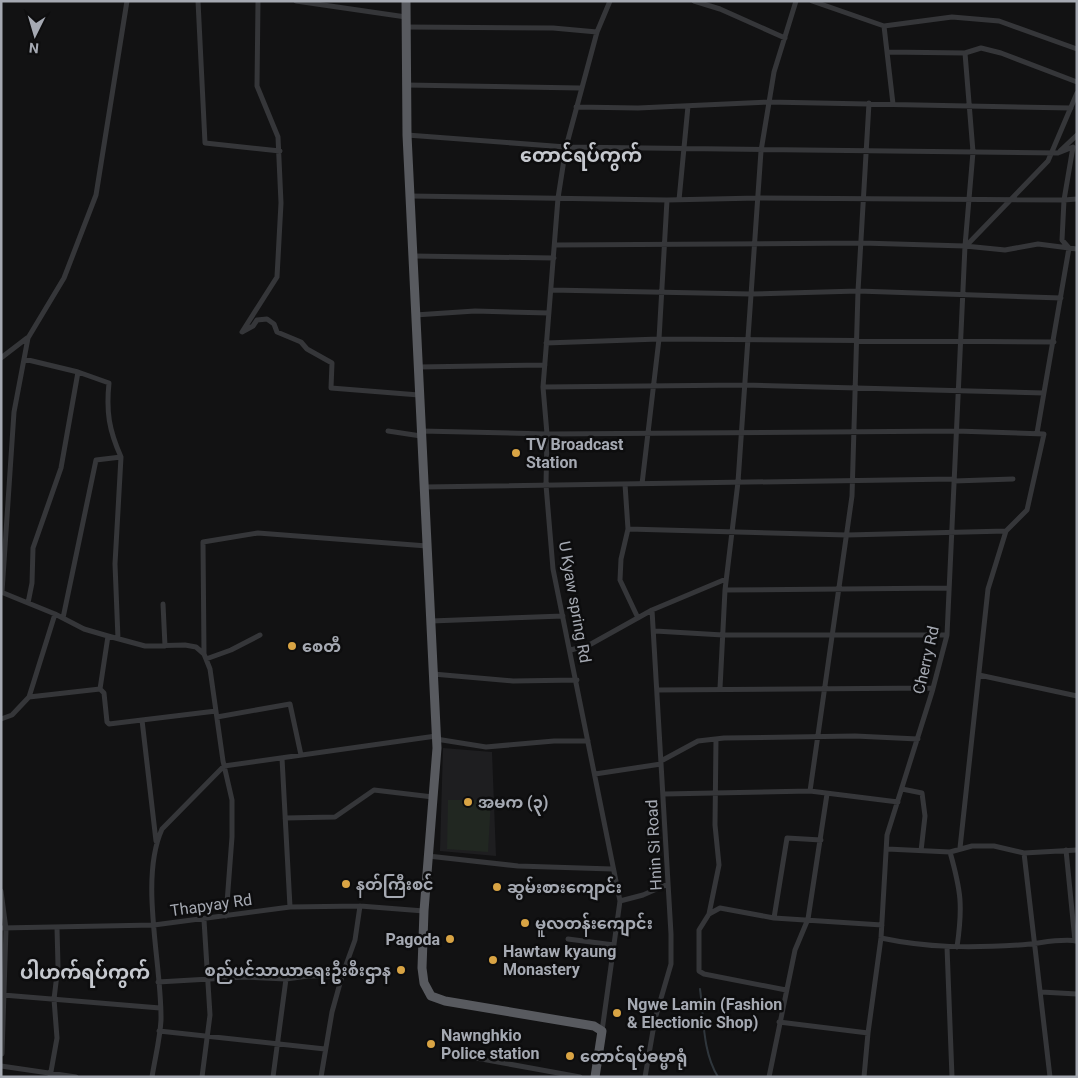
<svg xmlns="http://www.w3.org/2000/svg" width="1078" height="1078" viewBox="0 0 1078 1078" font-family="Roboto,'Noto Sans Myanmar',sans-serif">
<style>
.built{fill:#1e1e20}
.green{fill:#212721}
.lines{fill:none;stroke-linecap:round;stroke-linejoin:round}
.stream{stroke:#2f363c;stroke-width:2}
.minor{stroke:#353639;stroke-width:5}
.trunk{stroke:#585a5f;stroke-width:9}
.poi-dot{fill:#d9a444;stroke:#0d0d0e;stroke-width:2}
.labels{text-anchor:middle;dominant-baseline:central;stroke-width:5;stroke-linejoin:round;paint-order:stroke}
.poi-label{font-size:16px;font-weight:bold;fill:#a5a9b2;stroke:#0d0d0e;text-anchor:start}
.street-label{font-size:16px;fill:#a5a9b2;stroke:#0d0d0e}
.quarter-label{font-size:19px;font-weight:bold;fill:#c5c8ce;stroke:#0d0d0e}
</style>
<rect width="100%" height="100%" fill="#121213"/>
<path class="built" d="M443 748 492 752 496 856 440 851Z"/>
<path class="green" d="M448 800H491L488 852 447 849Z"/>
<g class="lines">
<path class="stream" d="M700 989C704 1017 702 1051 718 1077"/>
<path class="minor" d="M198 1 205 143 280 151
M258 1 257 86 278 137 281 203 277 277 242 332 253 326 257 320 267 319 274 324 277 332 301 342 307 349 332 363 331 388 419 395
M296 1 406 17
M694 1 720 9 785 38
M812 1 884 26 952 17 999 21 1077 49
M884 26 893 104
M406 27 553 28 597 32
M887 52 965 53 981 48 1001 53 1077 82
M406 85 580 88
M576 107 638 108 768 102 1071 108
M407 135 566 147 1058 153 1073 147 1064 200 1077 199
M1060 151 1077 135
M410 196 667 200 758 198 1064 200 1062 240 1069 248 1037 433
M679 200 688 106
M555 245 862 243 965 246 1005 250 1038 244 1077 249
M966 246 1048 161 1077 93
M413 256 554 258
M551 290 751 294 858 291 869 103
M415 315 475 311 549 313
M546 343 659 339 1054 342
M1 358 27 338
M24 359 78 372 109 383C106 412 109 430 121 457L115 564 118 639
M418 367 545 365
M543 387 744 385 1044 393
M388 431 421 436
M421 431 547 434 956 431 1044 434 1027 510 1006 531 988 589 960 848
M954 481 1013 479
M625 484 628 529 621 559 620 580 638 618
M642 484 659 339 667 200
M424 487 954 479
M628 529 847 535 1006 531
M725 590 949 588
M1 592 55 614 84 629 108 636 145 646 185 645 196 647 204 654 210 669 223 761 232 800V837L226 916
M2 592 14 412 28 338 64 278 96 195 127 1
M28 603 32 583 33 548 61 468 78 372
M163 604 165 646
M63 618 96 460 121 457
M431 621 563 616
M655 631 723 635H947
M108 636 100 689 104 693 107 722 109 724 216 711
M571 650 591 644 652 610 726 579
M204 654 203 542 258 533 427 546
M206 659 231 650 260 635
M433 674 513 681 577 680
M979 675 1077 696
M720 688 725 590 738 482 761 151 774 72 796 1
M657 690 933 688
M29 697 100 689
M217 717 290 704 301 755
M1 719 12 715 29 697 55 614
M142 720 156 841
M436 739 486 747 554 741H588
M282 758 290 907
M661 761 698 741 724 738 855 736 918 739
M595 774 661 764
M902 789 922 793 925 816 921 851
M810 791 852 496 858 291 1061 298
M664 794 810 791 898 802
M285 818 335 817 374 790 433 797
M887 849 950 852 972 846H994L1024 853 1077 850
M1066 850 1075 941
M950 852C961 891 963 906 957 947
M1024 853 1050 1077
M428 856 518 866 612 869
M1 891 6 929 2 1054
M620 901 643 895 668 884
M709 914 719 865 715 825 716 739
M774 918 787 838 821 840
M1 928 154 925 290 907 360 906 424 911
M881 938C928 948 971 948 1019 945 1038 944 1059 938 1077 941
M568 939 614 945
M947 947 952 1077
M158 982 244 977 286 979 308 976H342
M786 990 704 974 699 971V930L709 914 720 908 774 918 882 925
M1041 992 1077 994
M3 995 160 1008
M779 1022 868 1033
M159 1031 325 1049
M602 1031 620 901 553 569 546 485 547 434 543 387 558 198 566 147 597 32 610 1
M443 1052 580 1077
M1 1066 76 1077
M50 1077 57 1038 54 999 58 966 57 928
M152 1077C155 1058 160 1039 161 1020 162 964 139 880 162 829L224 766 436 736
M202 1077 210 1015 204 920
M273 1077 286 979
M321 1077 332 1012 342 976 355 940 360 906
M645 1077 655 1019 671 964V934L652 610
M769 1077 795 950 808 919 827 794
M864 1077 868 1033 881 938 887 835 932 692 947 635 965 246 973 152 965 53"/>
<path class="trunk" d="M406 1 407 135 437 748 424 911 422 968 424 983 431 996 445 1001 594 1026 602 1031 595 1077"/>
</g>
<g class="poi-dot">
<circle cx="516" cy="453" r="5"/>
<circle cx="292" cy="646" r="5"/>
<circle cx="468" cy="802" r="5"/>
<circle cx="346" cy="884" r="5"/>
<circle cx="497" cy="887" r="5"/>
<circle cx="525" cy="923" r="5"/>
<circle cx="450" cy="939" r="5"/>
<circle cx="493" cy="960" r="5"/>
<circle cx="401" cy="970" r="5"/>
<circle cx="617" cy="1013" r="5"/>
<circle cx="431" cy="1044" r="5"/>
<circle cx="570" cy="1056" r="5"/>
</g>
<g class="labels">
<g class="poi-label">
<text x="526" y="444">TV Broadcast<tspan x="526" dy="18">Station</tspan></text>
<text x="302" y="646">စေတီ</text>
<text x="478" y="802">အမက (၃)</text>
<text x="356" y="884">နတ်ကြီးစင်</text>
<text x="507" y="887">ဆွမ်းစားကျောင်း</text>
<text x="535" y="923">မူလတန်းကျောင်း</text>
<text x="440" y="939" text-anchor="end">Pagoda</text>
<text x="503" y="951">Hawtaw kyaung<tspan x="503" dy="18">Monastery</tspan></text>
<text x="391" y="970" text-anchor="end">စည်ပင်သာယာရေးဦးစီးဌာန</text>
<text x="627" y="1004">Ngwe Lamin (Fashion<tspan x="627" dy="18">&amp; Electionic Shop)</tspan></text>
<text x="441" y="1035">Nawnghkio<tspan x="441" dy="18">Police station</tspan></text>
<text x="580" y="1056">တောင်ရပ်ဓမ္မာရုံ</text>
</g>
<g class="street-label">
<text transform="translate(575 602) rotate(80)">U Kyaw spring Rd</text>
<text transform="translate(926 660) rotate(-77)">Cherry Rd</text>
<text transform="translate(654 845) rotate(-93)">Hnin Si Road</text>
<text transform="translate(211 905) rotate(-8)">Thapyay Rd</text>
</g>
<g class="quarter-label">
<text x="581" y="155">တောင်ရပ်ကွက်</text>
<text x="85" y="972">ပါဟက်ရပ်ကွက်</text>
</g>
</g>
<rect width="1078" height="1078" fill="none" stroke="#a5a9b2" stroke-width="5"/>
<g transform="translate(35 35) rotate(185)" stroke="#0d0d0e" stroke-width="4" paint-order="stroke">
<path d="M0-4L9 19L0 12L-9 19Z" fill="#a5a9b2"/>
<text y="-8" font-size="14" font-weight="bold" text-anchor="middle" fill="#a5a9b2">N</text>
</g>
</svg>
